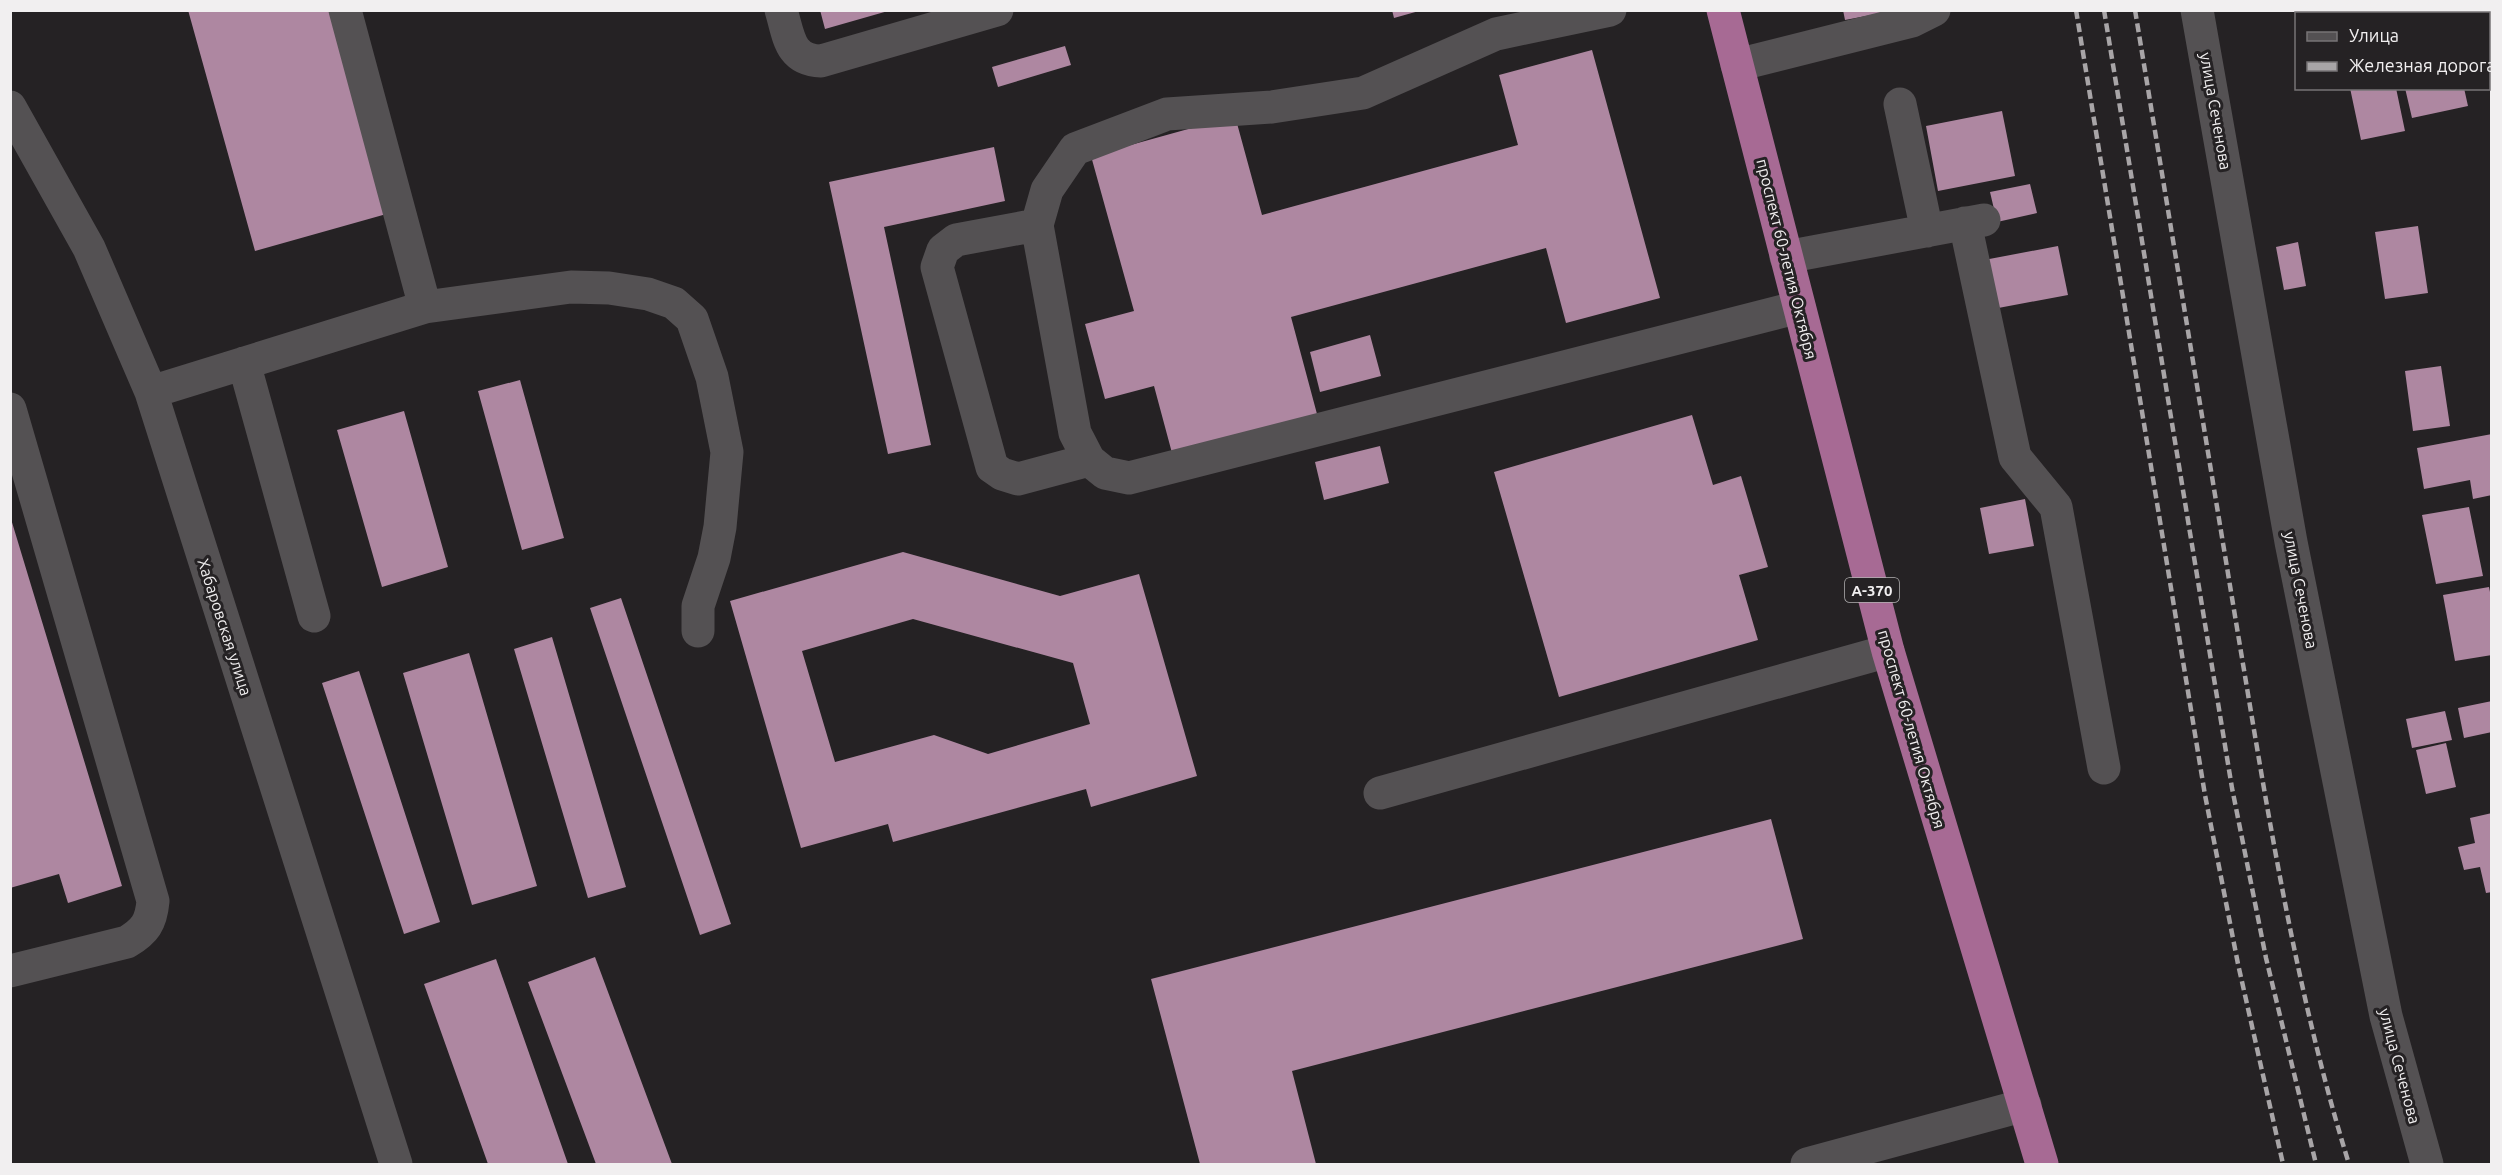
<svg xmlns="http://www.w3.org/2000/svg" width="2502" height="1175" viewBox="0 0 2502 1175" font-family="Ubuntu,sans-serif">
<style>
.building{fill:#ae87a1;fill-rule:evenodd}
.lines{fill:none;stroke-linecap:round;stroke-linejoin:round}
.minor{stroke:#545153;stroke-width:33}
.highway{stroke:#a76a94;stroke-width:33}
.rail{stroke:#a8a5a7;stroke-width:4.5;stroke-dasharray:9 4.5;stroke-linecap:butt}
.labels{text-anchor:middle;dominant-baseline:central;stroke-width:6;stroke-linejoin:round;paint-order:stroke}
.shield{fill:#252224;stroke:#b4b2b3;stroke-width:1.5}
.shield-label{font-size:15px;font-weight:bold;fill:#f1eff0}
.street-label{font-size:16px;fill:#f1eff0;stroke:#252224}
</style>
<rect width="100%" height="100%" fill="#252224"/>
<path class="building" d="M188 10H333L390 213 255 251Z
M820 10H888V11L825 29Z
M1392 10H1419V11L1394 18Z
M1843 10H1887V12L1845 20Z
M1065 46 1071 65 998 87 992 67Z
M1592 50 1660 298 1566 323 1546 248 1291 317 1317 414 1172 453 1154 386 1105 399 1085 324 1134 311 1091 156 1235 116 1262 215 1518 145 1499 75Z
M2350 88H2396L2405 131 2361 140Z
M2405 88H2464L2468 106 2412 118Z
M2002 111 2015 176 1938 191 1926 126Z
M994 147 1005 201 884 227 931 445 888 454 829 182Z
M2030 184 2037 213 1997 222 1990 192Z
M2418 226 2428 293 2385 299 2375 232Z
M2298 242 2306 286 2284 290 2276 247Z
M2058 246 2068 295 1993 309 1984 260Z
M1370 335 1381 376 1320 392 1310 352Z
M2441 366 2450 426 2413 431 2405 371Z
M520 380 564 538 522 550 478 391Z
M404 411 448 567 382 587 337 430Z
M1692 415 1713 485 1741 476 1768 567 1739 575 1758 640 1559 697 1494 472Z
M2492 434V495L2473 499 2470 480 2424 489 2417 448Z
M1380 446 1389 483 1324 500 1315 462Z
M2025 499 2034 546 1989 554 1980 508Z
M2469 507 2483 576 2436 584 2422 515Z
M11 519 122 886 68 903 59 874 10 888Z
M903 552 1060 596 1139 574 1197 776 1091 807 1086 789 893 842 888 824 801 848 730 601ZM913 619 1073 663 1090 724 988 754 934 735 835 762 802 651Z
M2489 587 2492 602V655L2455 661 2443 595Z
M621 598 731 924 700 935 590 608Z
M552 637 626 887 588 898 514 649Z
M469 653 537 886 472 905 403 673Z
M359 671 440 922 404 934 322 683Z
M2492 701V732L2464 738 2458 708Z
M2445 711 2452 740 2412 748 2406 719Z
M2446 743 2456 787 2426 794 2416 750Z
M2492 813V892L2486 893 2480 867 2464 870 2458 847 2475 843 2470 818Z
M1771 819 1803 939 1292 1071 1316 1164H1200L1151 979Z
M595 957 672 1164H596L528 982Z
M496 959 568 1164H488L424 984Z"/>
<g class="lines">
<path class="minor" d="M781 10C789 36 789 60 821 61L997 10
M1610 10 1496 34 1363 93 1272 107 1167 114 1075 149 1047 190 1037 225 1075 433 1089 460 1105 473 1129 478 1799 307
M2197 10 2291 542 2386 1016 2427 1164
M1737 65 1912 21 1934 10
M1900 104 1927 231
M10 107 89 248 151 392 396 1164
M1965 223 2015 457 2056 507 2104 768
M1037 225 956 240 943 250 937 267 992 467 1002 474 1018 479 1089 460
M1786 257 1984 220
M425 307 571 287 609 288 648 294 674 303 692 319 712 377 727 452 720 527 714 558 698 606V631
M244 363 314 616
M151 392 425 307 345 10
M10 409 153 901C151 923 145 931 127 942L10 971
M1380 793 1888 651
M1807 1164 2025 1105"/>
<path class="highway" d="M1723 10 1888 651 2042 1164"/>
<path class="rail" d="M2076 10 2205 795 2238 964 2283 1164
M2104 10 2232 788 2266 958 2316 1164
M2135 10C2169 216 2203 422 2237 628 2267 807 2295 990 2349 1164"/>
</g>
<g class="labels">
<rect class="shield" x="1845" y="578" width="54" height="24" rx="4.5"/>
<g class="shield-label">
<text x="1872" y="590">А-370</text>
</g>
<g class="street-label">
<text transform="translate(2216 111) rotate(80)">улица Сеченова</text>
<text transform="translate(1787 259) rotate(76)">проспект 60-летия Октября</text>
<text transform="translate(2301 590) rotate(79)">улица Сеченова</text>
<text transform="translate(225 627) rotate(72)">Хабаровская улица</text>
<text transform="translate(1912 729) rotate(74)">проспект 60-летия Октября</text>
<text transform="translate(2400 1066) rotate(75)">улица Сеченова</text>
</g>
</g>
<rect width="2502" height="1175" fill="none" stroke="#f1eff0" stroke-width="24"/>
<rect x="2295" y="12" width="195" height="78" fill="#252224" stroke="#777476" stroke-width="1.5"/>
<rect x="2307" y="32" width="30" height="9" fill="#545153" stroke="#777476" stroke-width="1.5"/>
<text x="2349" y="42" font-size="18" fill="#f1eff0">Улица</text>
<rect x="2307" y="62" width="30" height="9" fill="#a8a5a7" stroke="#777476" stroke-width="1.5"/>
<text x="2349" y="72" font-size="18" fill="#f1eff0">Железная дорога</text>
</svg>
